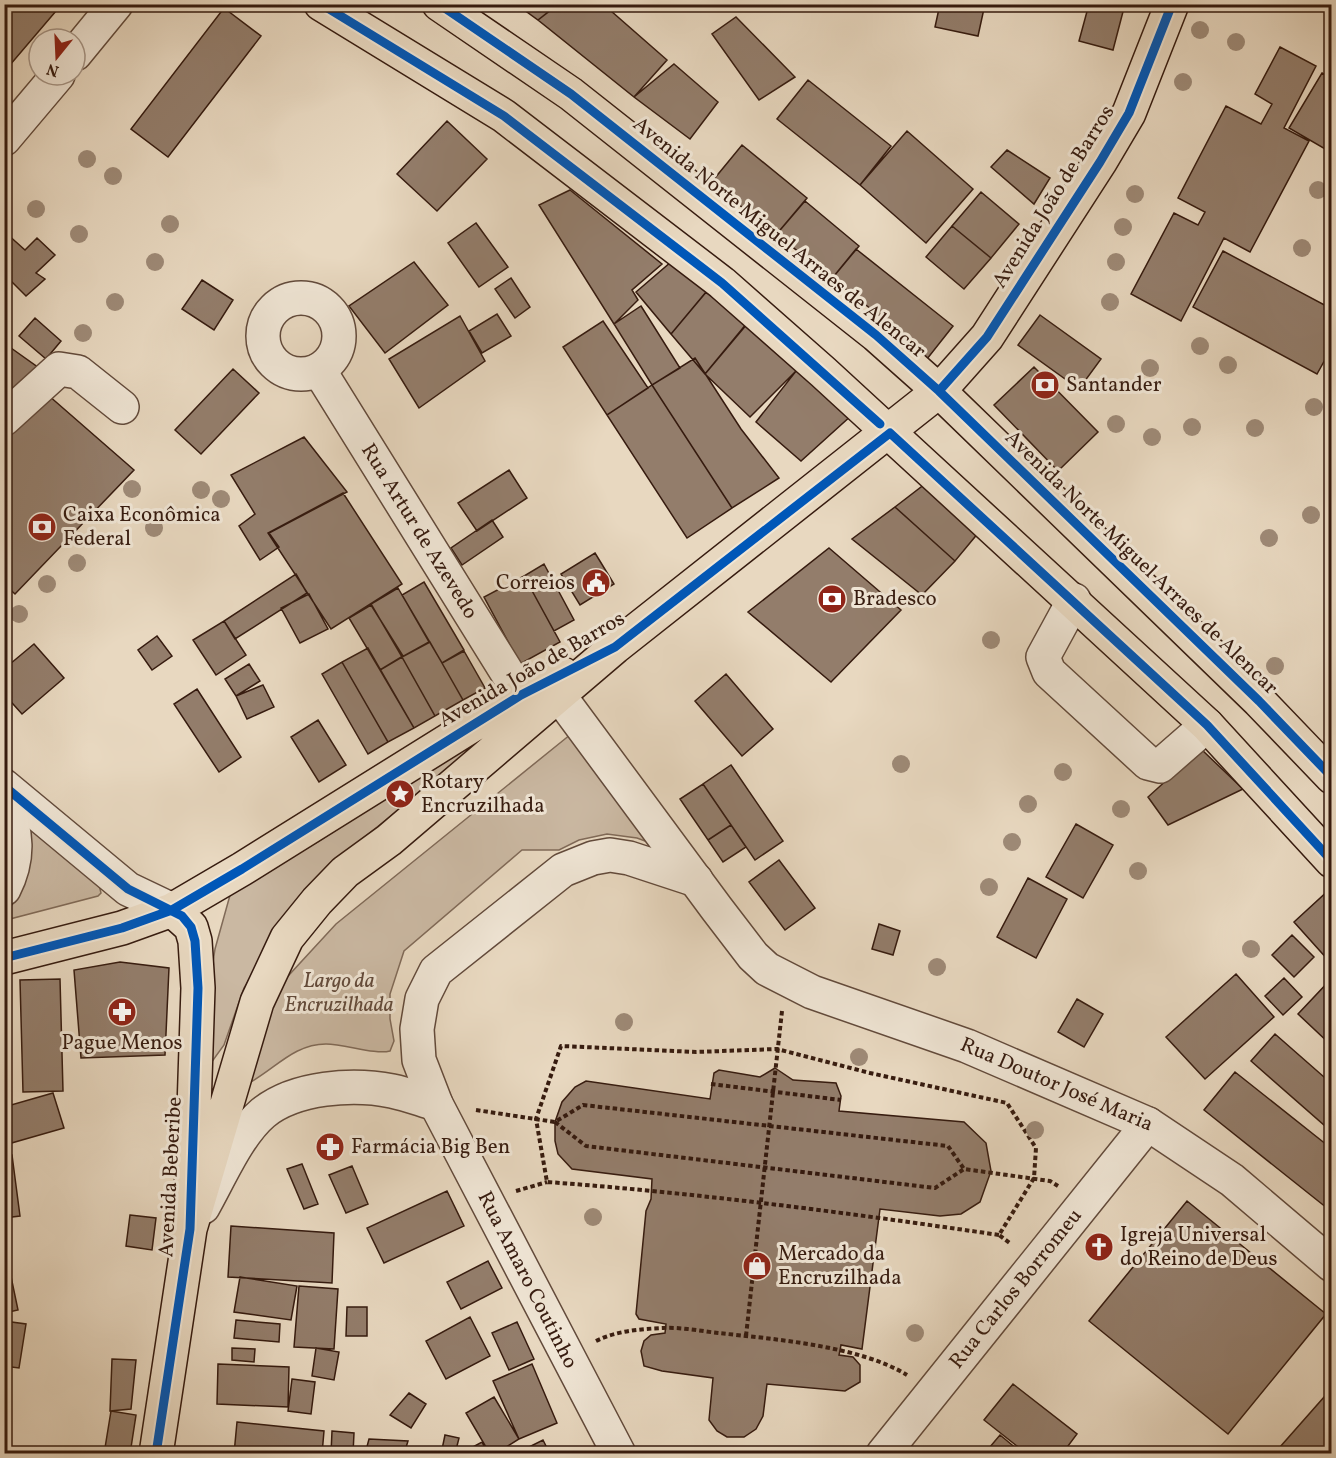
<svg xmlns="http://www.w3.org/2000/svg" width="1336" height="1458" viewBox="0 0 1336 1458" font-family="Vollkorn,serif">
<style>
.green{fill:#cab8a2;stroke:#806a58;stroke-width:1.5}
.building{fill:#937d6b;stroke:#361b0f;stroke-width:1.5}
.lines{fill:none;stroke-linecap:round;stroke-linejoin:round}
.minor-casing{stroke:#624a3b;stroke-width:36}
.major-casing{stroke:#361b0f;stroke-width:36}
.path{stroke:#361b0f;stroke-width:4;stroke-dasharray:4.5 3;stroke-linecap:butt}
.minor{stroke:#f0e6d6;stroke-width:33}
.major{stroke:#e8d8c0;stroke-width:33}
.cycleway-casing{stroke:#f0e6d6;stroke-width:13}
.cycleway{stroke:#0057b8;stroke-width:9}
.tree{fill:#9e8a77}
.labels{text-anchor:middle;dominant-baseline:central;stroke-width:6;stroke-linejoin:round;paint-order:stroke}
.street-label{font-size:21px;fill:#361b0f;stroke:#f0e6d6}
.poi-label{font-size:21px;fill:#361b0f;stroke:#f0e6d6;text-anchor:start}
.park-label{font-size:21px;font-style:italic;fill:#624a3b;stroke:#f0e6d6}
</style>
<rect width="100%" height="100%" fill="#e8d8c0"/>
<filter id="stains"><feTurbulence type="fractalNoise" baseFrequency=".00333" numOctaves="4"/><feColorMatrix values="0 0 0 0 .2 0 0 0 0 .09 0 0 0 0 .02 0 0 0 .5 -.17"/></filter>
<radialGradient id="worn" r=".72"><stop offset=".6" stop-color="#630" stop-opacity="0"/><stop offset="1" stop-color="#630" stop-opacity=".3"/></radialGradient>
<path class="green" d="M547 693 343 854 291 912 244 988 224 1045 211 1063 210 982 215 949 232 888 319 841Z
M576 730 653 844 637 838 607 834 579 840 559 850H522L404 951 390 994V1019L394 1041 390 1051C375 1055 345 1044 326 1044 294 1044 275 1069 249 1083L278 987 336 924Z
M28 823 99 885 101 893 98 896 6 920 5 916 18 895Z"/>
<path class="building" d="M4 4H62L4 72Z
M516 4H558L538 20Z
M559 4H603L667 60 634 97 538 20Z
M940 4H985L978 36 935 27Z
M1089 4H1125L1113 50 1079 41Z
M224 8 261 36 168 157 131 129Z
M736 17 795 77 759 100 712 34Z
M1280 47 1316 66 1284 128 1309 141 1250 252 1224 238 1181 321 1131 294 1174 213 1198 225 1205 212 1178 198 1226 106 1261 124 1272 104 1255 94Z
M674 64 718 102 690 139 634 97Z
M1322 73 1332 79V153L1289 128Z
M808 80 891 146 860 185 777 119Z
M447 121 487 159 437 211 397 174Z
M907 131 973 189 926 243 860 185Z
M742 145 807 198 775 236 710 184Z
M1007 150 1050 178 1034 204 991 167Z
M570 190 662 264 632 290 638 300 614 324 539 205Z
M981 192 1019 224 991 258 952 226Z
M805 201 859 246 830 281 775 236Z
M476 223 508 267 479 287 448 243Z
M952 226 991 258 964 289 926 257Z
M6 233 25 250 37 238 55 255 36 273 45 279 26 296 4 274Z
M856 249 953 326 927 359 830 281Z
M1223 251 1332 309V347L1317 374 1193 307Z
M414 262 448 305 385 353 349 306Z
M671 262 707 291 671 334 636 292Z
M511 278 530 307 515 318 495 289Z
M202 280 233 300 214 330 182 309Z
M706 292 747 324 705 374 671 334Z
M641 306 680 368 652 385 614 324Z
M497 314 511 336 482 353 469 331Z
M1040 315 1101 359 1079 389 1018 345Z
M460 316 485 361 419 408 389 359Z
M35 318 61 341 46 359 19 336Z
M603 321 648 388 607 415 563 347Z
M747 323 799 368 750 417 705 374Z
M4 343 39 368 18 397 4 387Z
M695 358 741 429 779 478 732 508 652 385Z
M800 366 853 414 801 461 756 422Z
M1034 367 1098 432 1058 471 994 405Z
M233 369 259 393 201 454 175 430Z
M652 385 732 508 687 538 607 415Z
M48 395 134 470 15 594 4 584V440Z
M304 437 347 492 269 533 279 547 260 560 239 526 255 514 231 475Z
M509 470 527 498 477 531 458 503Z
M925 484 979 532 955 561 895 507Z
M343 493 402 584 331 629 268 533Z
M895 507 955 561 922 595 852 539Z
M492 520 503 537 462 565 451 548Z
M829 548 901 610 831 682 748 612Z
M595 553 614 584 580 605 561 574Z
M544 564 574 620 554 631 524 576Z
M296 574 307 593 235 639 224 621Z
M524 576 560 642 520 664 484 597Z
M424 582 464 650 442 663 402 595Z
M398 588 429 642 402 657 371 604Z
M309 594 328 629 300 643 281 608Z
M371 605 403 656 380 670 349 618Z
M224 621 246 655 216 675 193 640Z
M157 636 172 656 152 670 138 650Z
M430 642 463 700 435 716 402 657Z
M34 644 64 678 22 714 4 694V669Z
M368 648 414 728 388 742 342 662Z
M464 651 485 688 463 700 442 663Z
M402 657 435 716 414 728 380 670Z
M342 662 388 742 368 754 322 674Z
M249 664 260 681 236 696 225 679Z
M726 674 773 729 742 756 695 701Z
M263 685 274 707 247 719 236 696Z
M197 689 241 757 219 772 174 704Z
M318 720 346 765 319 782 291 737Z
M1201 749 1243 789 1168 825 1148 797Z
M731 765 783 841 755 860 703 784Z
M703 784 731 825 708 840 680 799Z
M1076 824 1113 845 1083 898 1046 877Z
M731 825 746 847 723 862 708 840Z
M779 860 815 908 785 930 749 882Z
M1028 878 1067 899 1036 958 997 937Z
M1330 889 1332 959 1329 961 1294 922Z
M879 924 900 931 893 955 872 949Z
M1292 935 1314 957 1294 977 1272 955Z
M120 962 169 968 165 1055 81 1058 74 970Z
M1236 974 1274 1017 1205 1079 1166 1037Z
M1284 978 1302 997 1283 1015 1265 996Z
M1332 978V1045H1331L1298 1014Z
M60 979 63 1091 23 1092 20 980Z
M1077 999 1103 1014 1084 1047 1058 1032Z
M1275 1034 1332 1084V1132L1251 1061Z
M775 1068 793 1080 836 1083 841 1096 839 1111 964 1122 986 1143 991 1171 980 1202 961 1214 940 1216 880 1209 862 1349 841 1345 839 1355 853 1357 860 1365V1382L845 1391 767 1384 763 1416 756 1429 744 1437H727L717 1431 709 1420 713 1378 662 1371 644 1366 641 1351 644 1341 651 1335 665 1333 666 1324 639 1319 636 1314 646 1211 651 1199 652 1179 572 1169 558 1154 555 1141V1122L562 1102 575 1087 586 1081 710 1099 714 1073 719 1070 760 1077Z
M1235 1072 1332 1149V1212L1204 1110Z
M53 1093 64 1128 8 1144 4 1131V1107Z
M12 1155 20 1216 4 1218V1156Z
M302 1164 318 1204 304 1209 287 1169Z
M352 1166 368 1204 346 1213 329 1175Z
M447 1191 464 1226 384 1263 367 1228Z
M1187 1201 1326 1314 1228 1434 1089 1321Z
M130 1215 156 1218 152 1250 126 1246Z
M231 1226 334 1233 332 1283 228 1277Z
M488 1261 502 1288 461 1309 447 1282Z
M9 1267 18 1310 4 1313V1268Z
M240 1277 297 1286 291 1320 234 1312Z
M299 1286 338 1289 334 1349 294 1347Z
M347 1307H367V1336H346Z
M470 1317 490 1356 446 1379 426 1341Z
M236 1320 280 1324 279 1342 234 1338Z
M4 1321 26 1324 19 1368 4 1366Z
M517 1322 534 1359 509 1370 492 1333Z
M232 1348 255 1349 254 1362 232 1360Z
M316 1348 339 1352 334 1380 312 1376Z
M112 1359 136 1360 131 1409 110 1411Z
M218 1364 289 1367 288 1407 217 1404Z
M532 1364 557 1423 519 1439 493 1381Z
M292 1379 315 1382 311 1414 288 1411Z
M1013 1384 1077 1434 1062 1454H1027L984 1420Z
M1332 1388V1454H1288L1280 1447Z
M409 1393 426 1404 411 1428 390 1415Z
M494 1397 519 1439 495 1454H490L466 1413Z
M111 1411 136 1415 130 1454H104Z
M237 1422 324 1431 322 1454H234Z
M332 1431 354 1433 353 1454H331Z
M445 1435 459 1438 455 1454H441Z
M1000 1435 1023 1454H984Z
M369 1439 408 1441 404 1454H365Z
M543 1440 550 1454H515Z
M482 1442 488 1454H460Z"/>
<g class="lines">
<g class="minor-casing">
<g id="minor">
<path d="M75 54 116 4"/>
<path d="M4 139 58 75"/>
<circle cx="301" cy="336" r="38"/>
<path id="s1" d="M319 370 521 695"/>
<path d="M4 419 59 369 78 372 122 407"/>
<path d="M1074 600 1043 657 1049 672 1148 763 1160 766 1207 725"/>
<path id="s2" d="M558 694 717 909 753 956 767 969 812 992 967 1046 1148 1124 1232 1180 1332 1265"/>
<path d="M4 786 128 889 172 910"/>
<path d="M4 799C17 831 20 858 4 889"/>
<path d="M203 1207C219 1179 238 1134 263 1113 295 1087 353 1083 392 1091 407 1094 422 1100 436 1104"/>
<path d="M619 1454 436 1104 419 1060 417 1029 422 999 436 971 563 870 593 858 610 855 629 858 696 880"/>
<path id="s3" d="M883 1454 1148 1124"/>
</g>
</g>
<g class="major-casing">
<path id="major" d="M321 4 504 116 722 283 823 372 1207 725 1332 861
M439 4 571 94 876 335 939 391 1259 701 1332 777
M4 958 122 928 172 910 242 869 521 695 563 674
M190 1229 257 1002 287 938 317 901 345 872 389 840 615 647 939 391 987 337 1100 162 1129 113 1172 4
M156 1454 190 1229 198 988 195 941 191 927 172 910"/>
</g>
<path class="path" d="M711 1084 841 1100
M476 1110 555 1122 583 1105 948 1146 964 1169 1050 1181 1058 1186
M555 1122 586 1146 935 1188 964 1169
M516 1191 547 1182
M999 1235C849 1213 699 1193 547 1182L536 1119 561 1046 696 1052 777 1049 870 1073 1007 1103 1036 1148 1034 1178 999 1235 1011 1244
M746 1336 782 1011
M596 1341C616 1331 640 1329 663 1328 681 1327 701 1331 718 1333 774 1339 860 1346 907 1375"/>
<use href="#minor" class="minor"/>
<use href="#major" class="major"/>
<g class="cycleway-casing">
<path id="cycleway" d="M321 4 504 116 722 283 880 424
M439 4 571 94 876 335 939 391 1259 701 1332 777
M939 391 987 337 1100 162 1129 113 1172 4
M4 786 128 889 182 916 191 927 195 941 198 988 190 1229 156 1454
M4 958 122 928 172 910 242 869 521 695 615 647 890 433 1207 725 1332 861"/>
</g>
<use href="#cycleway" class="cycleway"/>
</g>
<g class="tree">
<circle cx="1200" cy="30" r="9"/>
<circle cx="1236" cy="42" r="9"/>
<circle cx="1183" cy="82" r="9"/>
<circle cx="87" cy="159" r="9"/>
<circle cx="113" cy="176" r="9"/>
<circle cx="1318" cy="190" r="9"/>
<circle cx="1135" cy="194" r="9"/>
<circle cx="36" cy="209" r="9"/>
<circle cx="170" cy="224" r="9"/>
<circle cx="1123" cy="227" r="9"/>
<circle cx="79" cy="234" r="9"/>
<circle cx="1302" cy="248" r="9"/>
<circle cx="155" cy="262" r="9"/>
<circle cx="1116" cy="262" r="9"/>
<circle cx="115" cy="302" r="9"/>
<circle cx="1110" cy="302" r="9"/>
<circle cx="83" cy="333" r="9"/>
<circle cx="1200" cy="346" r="9"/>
<circle cx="1228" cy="365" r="9"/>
<circle cx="1150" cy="368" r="9"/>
<circle cx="1314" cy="407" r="9"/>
<circle cx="1116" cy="424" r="9"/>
<circle cx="1192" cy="427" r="9"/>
<circle cx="1255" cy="428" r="9"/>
<circle cx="1152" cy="437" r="9"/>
<circle cx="132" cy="489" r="9"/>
<circle cx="201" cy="490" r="9"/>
<circle cx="221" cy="499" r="9"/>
<circle cx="1311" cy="515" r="9"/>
<circle cx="154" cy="528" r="9"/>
<circle cx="1269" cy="538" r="9"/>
<circle cx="77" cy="563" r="9"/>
<circle cx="47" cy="584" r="9"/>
<circle cx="19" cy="614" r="9"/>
<circle cx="991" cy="640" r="9"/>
<circle cx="1275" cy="666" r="9"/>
<circle cx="901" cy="764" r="9"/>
<circle cx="1063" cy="772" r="9"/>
<circle cx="1028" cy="804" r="9"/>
<circle cx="1121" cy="809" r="9"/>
<circle cx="1012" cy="842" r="9"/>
<circle cx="1138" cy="871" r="9"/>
<circle cx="989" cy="887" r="9"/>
<circle cx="1251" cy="949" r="9"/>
<circle cx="937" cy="967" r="9"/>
<circle cx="624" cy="1022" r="9"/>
<circle cx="859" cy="1057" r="9"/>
<circle cx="1035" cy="1130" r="9"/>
<circle cx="593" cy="1217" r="9"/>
<circle cx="915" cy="1333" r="9"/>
</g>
<defs>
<g id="bank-disc" transform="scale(1.5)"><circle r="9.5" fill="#8f2418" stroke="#f0e6d6"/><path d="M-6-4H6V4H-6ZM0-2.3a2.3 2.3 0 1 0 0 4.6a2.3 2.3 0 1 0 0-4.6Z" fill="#fff"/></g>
<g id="civic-disc" transform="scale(1.5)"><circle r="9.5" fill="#8f2418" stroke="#f0e6d6"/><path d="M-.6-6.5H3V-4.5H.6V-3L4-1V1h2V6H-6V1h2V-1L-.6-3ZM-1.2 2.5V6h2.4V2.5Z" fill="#fff"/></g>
<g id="sight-disc" transform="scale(1.5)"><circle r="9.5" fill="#8f2418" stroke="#f0e6d6"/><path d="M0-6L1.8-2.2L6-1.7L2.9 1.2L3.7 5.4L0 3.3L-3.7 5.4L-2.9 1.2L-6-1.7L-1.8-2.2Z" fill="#fff"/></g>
<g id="pharmacy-disc" transform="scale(1.5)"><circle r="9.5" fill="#8f2418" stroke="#f0e6d6"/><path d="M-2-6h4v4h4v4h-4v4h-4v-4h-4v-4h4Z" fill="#fff"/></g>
<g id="church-disc" transform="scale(1.5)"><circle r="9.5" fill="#8f2418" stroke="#f0e6d6"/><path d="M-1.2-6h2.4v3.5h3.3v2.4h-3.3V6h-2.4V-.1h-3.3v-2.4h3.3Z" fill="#fff"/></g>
<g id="shop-disc" transform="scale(1.5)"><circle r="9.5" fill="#8f2418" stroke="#f0e6d6"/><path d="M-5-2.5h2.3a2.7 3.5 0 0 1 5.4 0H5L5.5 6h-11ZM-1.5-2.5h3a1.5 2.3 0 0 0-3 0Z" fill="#fff"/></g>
</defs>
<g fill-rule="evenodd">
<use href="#bank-disc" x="1045" y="385"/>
<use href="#bank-disc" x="42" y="527"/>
<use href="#civic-disc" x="596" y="583"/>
<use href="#bank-disc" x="832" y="599"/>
<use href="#sight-disc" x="400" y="794"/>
<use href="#pharmacy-disc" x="122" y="1012"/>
<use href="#pharmacy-disc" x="330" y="1147"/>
<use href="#church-disc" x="1099" y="1247"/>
<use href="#shop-disc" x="757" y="1266"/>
</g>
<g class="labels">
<g class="street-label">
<text transform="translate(1054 197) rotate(-58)">Avenida João de Barros</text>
<text transform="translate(779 238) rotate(39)">Avenida Norte Miguel Arraes de Alencar</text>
<text stroke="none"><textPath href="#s1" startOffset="190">Rua Artur de Azevedo</textPath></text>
<text transform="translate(1141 563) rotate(44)">Avenida Norte Miguel Arraes de Alencar</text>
<text transform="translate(532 670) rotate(-30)">Avenida João de Barros</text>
<text stroke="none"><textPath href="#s2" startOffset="658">Rua Doutor José Maria</textPath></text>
<text transform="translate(171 1177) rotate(-87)">Avenida Beberibe</text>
<text transform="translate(527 1280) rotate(63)">Rua Amaro Coutinho</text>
<text stroke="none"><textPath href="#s3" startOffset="212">Rua Carlos Borromeu</textPath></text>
</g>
<g class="poi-label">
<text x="1066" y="385">Santander</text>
<text x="63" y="515">Caixa Econômica<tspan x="63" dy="24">Federal</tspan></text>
<text x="575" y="583" text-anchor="end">Correios</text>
<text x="853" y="599">Bradesco</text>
<text x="421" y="782">Rotary<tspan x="421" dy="24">Encruzilhada</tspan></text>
<text x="122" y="1043" text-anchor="middle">Pague Menos</text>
<text x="351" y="1147">Farmácia Big Ben</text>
<text x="1120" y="1235">Igreja Universal<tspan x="1120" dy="24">do Reino de Deus</tspan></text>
<text x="778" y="1254">Mercado da<tspan x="778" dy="24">Encruzilhada</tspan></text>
</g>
<g class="park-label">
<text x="339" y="981">Largo da<tspan x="339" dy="24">Encruzilhada</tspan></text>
</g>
</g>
<rect width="1336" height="1458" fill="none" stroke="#e8d8c0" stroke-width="24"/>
<rect x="6" y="6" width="1324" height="1446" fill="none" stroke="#361b0f" stroke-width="3"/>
<rect x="12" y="12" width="1312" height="1434" fill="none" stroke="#361b0f" stroke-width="1.5"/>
<g transform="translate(57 57) rotate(198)"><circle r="28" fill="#f0e6d6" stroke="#a69586" stroke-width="1.5"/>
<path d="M0-4.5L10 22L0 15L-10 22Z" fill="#8f2418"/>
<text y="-9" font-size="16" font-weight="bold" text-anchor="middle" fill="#361b0f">N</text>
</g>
<rect width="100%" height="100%" filter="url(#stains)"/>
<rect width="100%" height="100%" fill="url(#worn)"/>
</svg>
